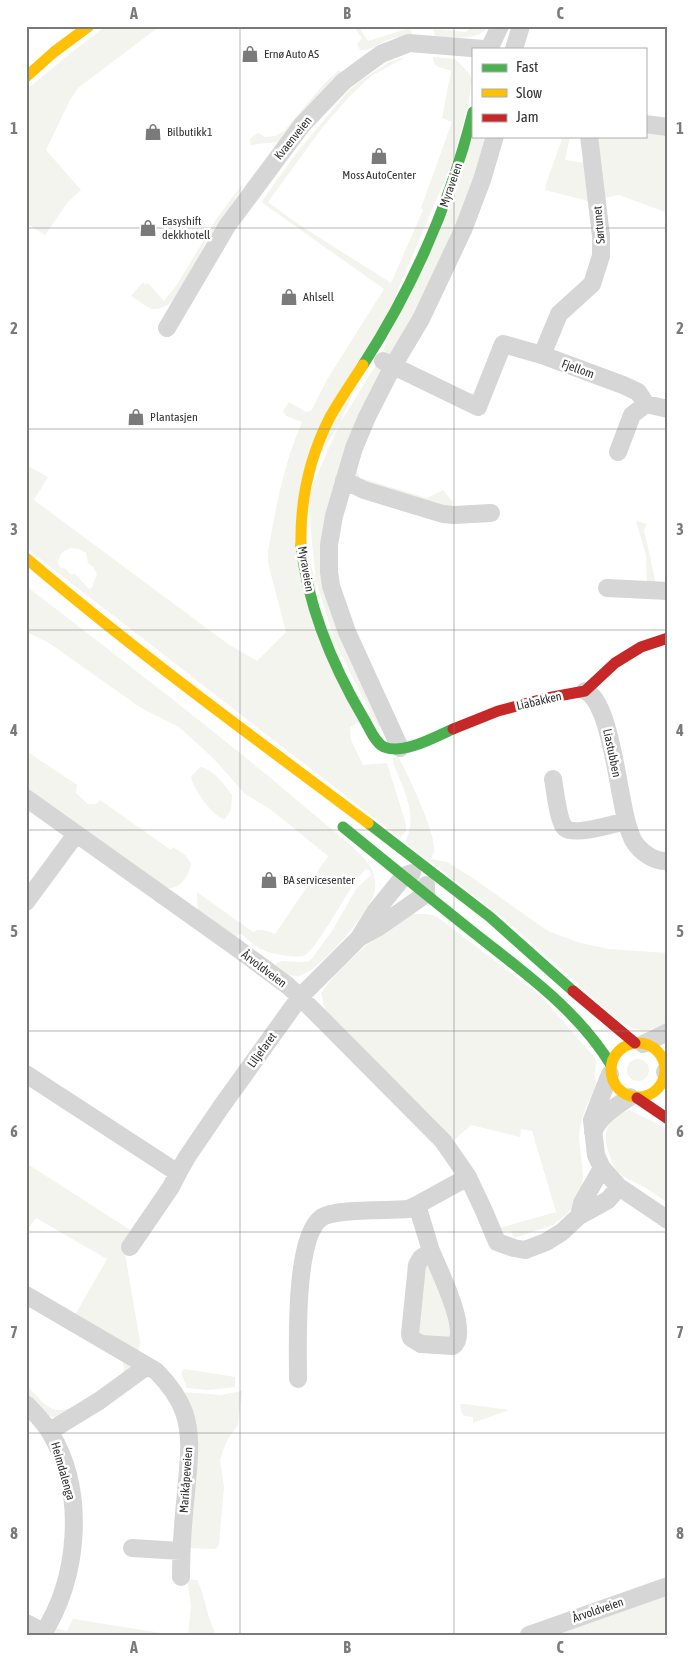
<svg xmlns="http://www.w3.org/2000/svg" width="694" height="1661" viewBox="0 0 694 1661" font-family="'Asap Condensed',sans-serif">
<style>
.green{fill:#f2f4ed;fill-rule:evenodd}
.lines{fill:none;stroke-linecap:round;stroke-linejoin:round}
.street{stroke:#d6d6d6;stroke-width:18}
.fast{stroke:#4caf50;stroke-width:11}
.slow{stroke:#ffc107;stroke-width:11}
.jam{stroke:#c62828;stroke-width:11}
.grid{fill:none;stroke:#7a7a7a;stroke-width:1;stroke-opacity:0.55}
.labels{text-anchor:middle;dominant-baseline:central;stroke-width:5;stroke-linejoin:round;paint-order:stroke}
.poi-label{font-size:12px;fill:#323232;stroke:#fff;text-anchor:start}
.street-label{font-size:12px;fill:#323232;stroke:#fff}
.neatline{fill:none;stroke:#7a7a7a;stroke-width:2}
.grid-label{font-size:16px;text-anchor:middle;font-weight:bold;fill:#7a7a7a}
</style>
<rect width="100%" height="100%" fill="#fff"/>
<path class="green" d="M106 26H160L78 88 70 100 46 150 81 190 68 202 45 235 26 223V90L72 52Z
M353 26H358L368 41 407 29 411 30 412 36C403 36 395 37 387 40 377 44 371 51 360 50L357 44 362 38Z
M472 26H489C477 42 453 37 435 36L433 29 466 32Z
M406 57 371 76 349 97 322 128 268 202 298 224 391 283 423 210 421 208 452 122 442 118 451 72 450 70C442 68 433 68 433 57L455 59 469 73 472 80 468 105 452 163 391 306 297 521 360 722 350 727 351 740 363 765 387 763 406 824V831L400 838 26 548V522L28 515 26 513V465L48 477 34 500 228 644 257 661 286 632 268 563V551C276 507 284 463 302 422L286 416 283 411 289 402 306 412 311 411 328 378 384 289 264 204 262 201 298 151 349 90 360 81 391 61ZM71 548 79 549 86 553 88 563 93 567 97 574 92 588 89 589 75 574H70L66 569 61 568 58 563C60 554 62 551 71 548Z
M339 70 341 72 279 142 256 144 251 146 250 139 258 133 265 137 275 136 284 131 323 85Z
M645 127 668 130V213L619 195 604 198 595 136H645Z
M473 136H491L437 279 391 356 383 350Z
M563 136H570L565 160 585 163 592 202 545 190 546 184Z
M241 186 243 187 206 242 178 294 168 305 158 309H151L131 296 143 282 145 285 148 283 164 301 178 283 217 218Z
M376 365 380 368 382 372 326 556 385 724 378 728 318 608 308 498 320 455Z
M355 467 360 478 427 498 443 490 453 502 450 511 360 482 353 472Z
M636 521 647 524 644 530 656 584H647L646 555Z
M26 586C109 650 192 713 273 780 294 798 316 816 337 834 346 842 357 850 365 859 372 868 377 878 375 890 372 910 319 973 298 976 289 977 282 971 275 966L277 963 282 961 302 962 310 961 332 931 356 889 371 875 370 871 366 869C349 884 318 951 303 956 296 958 272 954 265 951 256 947 247 939 240 933L235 938 198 910 197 892 253 932C260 928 268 931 275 934L328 856 270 809 245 794 213 758 179 727 141 708 49 643 31 634 26 633Z
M26 751 77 785 76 793 88 804H96L100 800 171 850 173 847 185 855 191 863C189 878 178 892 163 887L26 791Z
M396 757 399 758C408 775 436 833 434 851 433 854 432 856 431 859L447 862 471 877 548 931 577 942 608 949 668 953V1023C644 1034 637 1033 616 1018L502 917 405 842C419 817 403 787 393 763V758Z
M200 767C213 769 225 785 232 795L231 810 225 819C213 818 193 788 191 777Z
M414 914H426L436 916 540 995 596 1059 595 1077 597 1084 594 1093 586 1106 580 1127 579 1138 583 1175 582 1187 576 1203 567 1214 553 1225 514 1238 511 1231H502L499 1228 556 1212 532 1131 521 1129 520 1137 471 1125 453 1141 430 1115 394 1082 326 1014 321 993C338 967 385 926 414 914Z
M627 1070a11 11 0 1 1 22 0a11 11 0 1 1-22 0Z
M630 1110 668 1129V1203C659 1197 651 1191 642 1186 634 1182 625 1178 618 1172 613 1167 611 1158 608 1151 602 1130 608 1117 630 1110Z
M26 1163 135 1233 127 1248 125 1254 140 1341 139 1352 75 1315 107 1259 36 1218 26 1231Z
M425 1263H432L453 1332 445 1341 416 1337Z
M123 1361H127L131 1366 130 1374 63 1417C46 1419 38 1409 26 1398V1386C43 1399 47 1416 71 1408L122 1376 124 1369Z
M185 1369 235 1377V1387L208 1390 187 1388 181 1372Z
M242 1391 238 1425 227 1440 220 1460 224 1487 219 1544 216 1549 187 1548 181 1392 221 1395Z
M460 1404H465L509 1410 473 1423V1417L464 1416 461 1411Z
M187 1579 197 1580C206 1597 206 1616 215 1632L214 1635H188L191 1606Z
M668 1595V1635H550Z
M73 1619 174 1635H48L55 1628 67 1631Z"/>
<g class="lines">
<path class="street" d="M489 49 500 26
M514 49 521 26
M645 124 668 127
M167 328 227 226 302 125 344 81 381 54 409 43 484 49
M542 355 559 314 592 284 601 256V236L589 136
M383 361 478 407 503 344 542 355 623 385 638 392 646 404 668 409
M618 452 632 415 646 404
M344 480 364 490 443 514 454 515 491 513
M607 588 668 591
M585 691C595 695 599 707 603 716 612 741 616 769 621 795 624 810 626 826 633 840 640 852 654 862 668 861
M400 748 347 632 331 586 329 572V545L334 516 354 448 367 417 393 366 421 319 463 230 482 180 495 136
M553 779C555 789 558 821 565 828 574 836 614 824 626 821
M26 798 234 946 287 985 300 997 443 1141 468 1177 484 1211 497 1242 514 1248 525 1250 546 1242 562 1232 579 1216 608 1200 619 1187
M26 902 76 834
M359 938 377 928 426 894V885
M643 1044 668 1032
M665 1072 668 1068
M26 1074 178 1173 187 1157 221 1107 300 997 359 938 375 912 404 876 412 873
M610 1074 592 1120 596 1155 602 1168 619 1187 668 1220
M593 1132C601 1115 615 1107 630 1097
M417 1205 431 1251
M579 1216 582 1203 602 1168
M130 1247 171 1187 178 1173
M431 1251C438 1268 471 1333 453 1346L421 1344 411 1338 410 1334 417 1265 421 1258Z
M26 1295 156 1371C168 1383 178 1396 184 1412 193 1438 188 1466 186 1493 183 1521 181 1549 181 1577
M298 1379C298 1346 294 1238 321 1218 334 1208 389 1211 408 1209L417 1205 468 1177
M26 1404C35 1413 45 1423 51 1434 86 1492 79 1579 42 1635
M50 1431 99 1401 143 1369 144 1365
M132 1548 181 1551
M26 1623 44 1632
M529 1635 668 1586"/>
<path class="fast" d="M363 365C414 286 450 203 473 112
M301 545C308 608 332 665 364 719 369 727 375 743 384 747 403 755 435 737 453 729
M368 823 490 917 573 991
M343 827C386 862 429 897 473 932 523 972 577 1009 611 1065"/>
<path class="slow" d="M26 77 54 52 89 26
M301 545C300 500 310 456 330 417 340 399 352 382 363 365
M26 558C136 652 253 737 368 823
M611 1070a27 27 0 1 1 54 0a27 27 0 1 1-54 0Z"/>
<path class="jam" d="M453 729 498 711 547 698 585 691 615 663 641 647 668 638
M573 991 635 1043
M637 1098 668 1119"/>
</g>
<path class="grid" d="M240 26V1635M454 26V1635M26 228H668M26 429H668M26 630H668M26 830H668M26 1031H668M26 1232H668M26 1433H668"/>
<defs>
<g id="shop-bare" transform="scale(1.35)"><path d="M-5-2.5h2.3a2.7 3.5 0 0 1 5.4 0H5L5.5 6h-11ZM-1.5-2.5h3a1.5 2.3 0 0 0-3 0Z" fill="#7a7a7a" stroke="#fff" stroke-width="2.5" paint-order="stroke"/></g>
</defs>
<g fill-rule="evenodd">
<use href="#shop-bare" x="250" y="54"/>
<use href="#shop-bare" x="153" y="132"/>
<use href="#shop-bare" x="379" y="156"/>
<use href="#shop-bare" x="148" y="228"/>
<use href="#shop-bare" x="289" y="297"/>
<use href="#shop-bare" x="136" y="417"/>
<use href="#shop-bare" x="269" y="880"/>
</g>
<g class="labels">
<g class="poi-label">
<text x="264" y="54">Ernø Auto AS</text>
<text x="167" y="132">Bilbutikk1</text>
<text x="379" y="175" text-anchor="middle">Moss AutoCenter</text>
<text x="162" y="221">Easyshift<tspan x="162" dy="14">dekkhotell</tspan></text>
<text x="303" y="297">Ahlsell</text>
<text x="150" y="417">Plantasjen</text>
<text x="283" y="880">BA servicesenter</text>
</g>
<g class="street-label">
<text transform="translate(293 138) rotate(-51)">Kvaenveien</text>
<text transform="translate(451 185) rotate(-71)">Myraveien</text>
<text transform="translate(599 225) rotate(-95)">Sørtunet</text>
<text transform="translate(578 369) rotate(20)">Fjellom</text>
<text transform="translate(306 569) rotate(80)">Myraveien</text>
<text transform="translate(539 701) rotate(-13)">Liabakken</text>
<text transform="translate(612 753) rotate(78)">Liastubben</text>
<text transform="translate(264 969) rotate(37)">Årvoldveien</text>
<text transform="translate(262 1050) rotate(-54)">Liljefaret</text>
<text transform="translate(63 1471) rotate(74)">Heimdalenga</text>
<text transform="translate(186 1480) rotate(-86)">Marikåpeveien</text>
<text transform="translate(598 1610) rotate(-19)">Årvoldveien</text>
</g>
</g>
<rect width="694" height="1661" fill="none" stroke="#ffffff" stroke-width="55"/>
<rect x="472" y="48" width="175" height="90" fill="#ffffff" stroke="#adadad"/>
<rect x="482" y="64" width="25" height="8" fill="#4caf50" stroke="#adadad"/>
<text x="516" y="72" font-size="15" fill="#323232">Fast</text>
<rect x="482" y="89" width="25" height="8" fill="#ffc107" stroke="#adadad"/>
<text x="516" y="98" font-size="15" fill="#323232">Slow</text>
<rect x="482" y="114" width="25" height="8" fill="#c62828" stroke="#adadad"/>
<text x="516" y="122" font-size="15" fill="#323232">Jam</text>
<rect x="28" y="28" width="638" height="1606" class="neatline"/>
<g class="grid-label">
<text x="134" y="19">A</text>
<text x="347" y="19">B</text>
<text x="560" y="19">C</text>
<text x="14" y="134">1</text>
<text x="680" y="134">1</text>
<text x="14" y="334">2</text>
<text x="680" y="334">2</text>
<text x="14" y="535">3</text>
<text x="680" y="535">3</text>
<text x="14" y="736">4</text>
<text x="680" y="736">4</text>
<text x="14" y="937">5</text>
<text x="680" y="937">5</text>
<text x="14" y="1137">6</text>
<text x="680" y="1137">6</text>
<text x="14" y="1338">7</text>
<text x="680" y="1338">7</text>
<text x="14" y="1539">8</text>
<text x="680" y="1539">8</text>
<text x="134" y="1653">A</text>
<text x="347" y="1653">B</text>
<text x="560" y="1653">C</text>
</g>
</svg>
